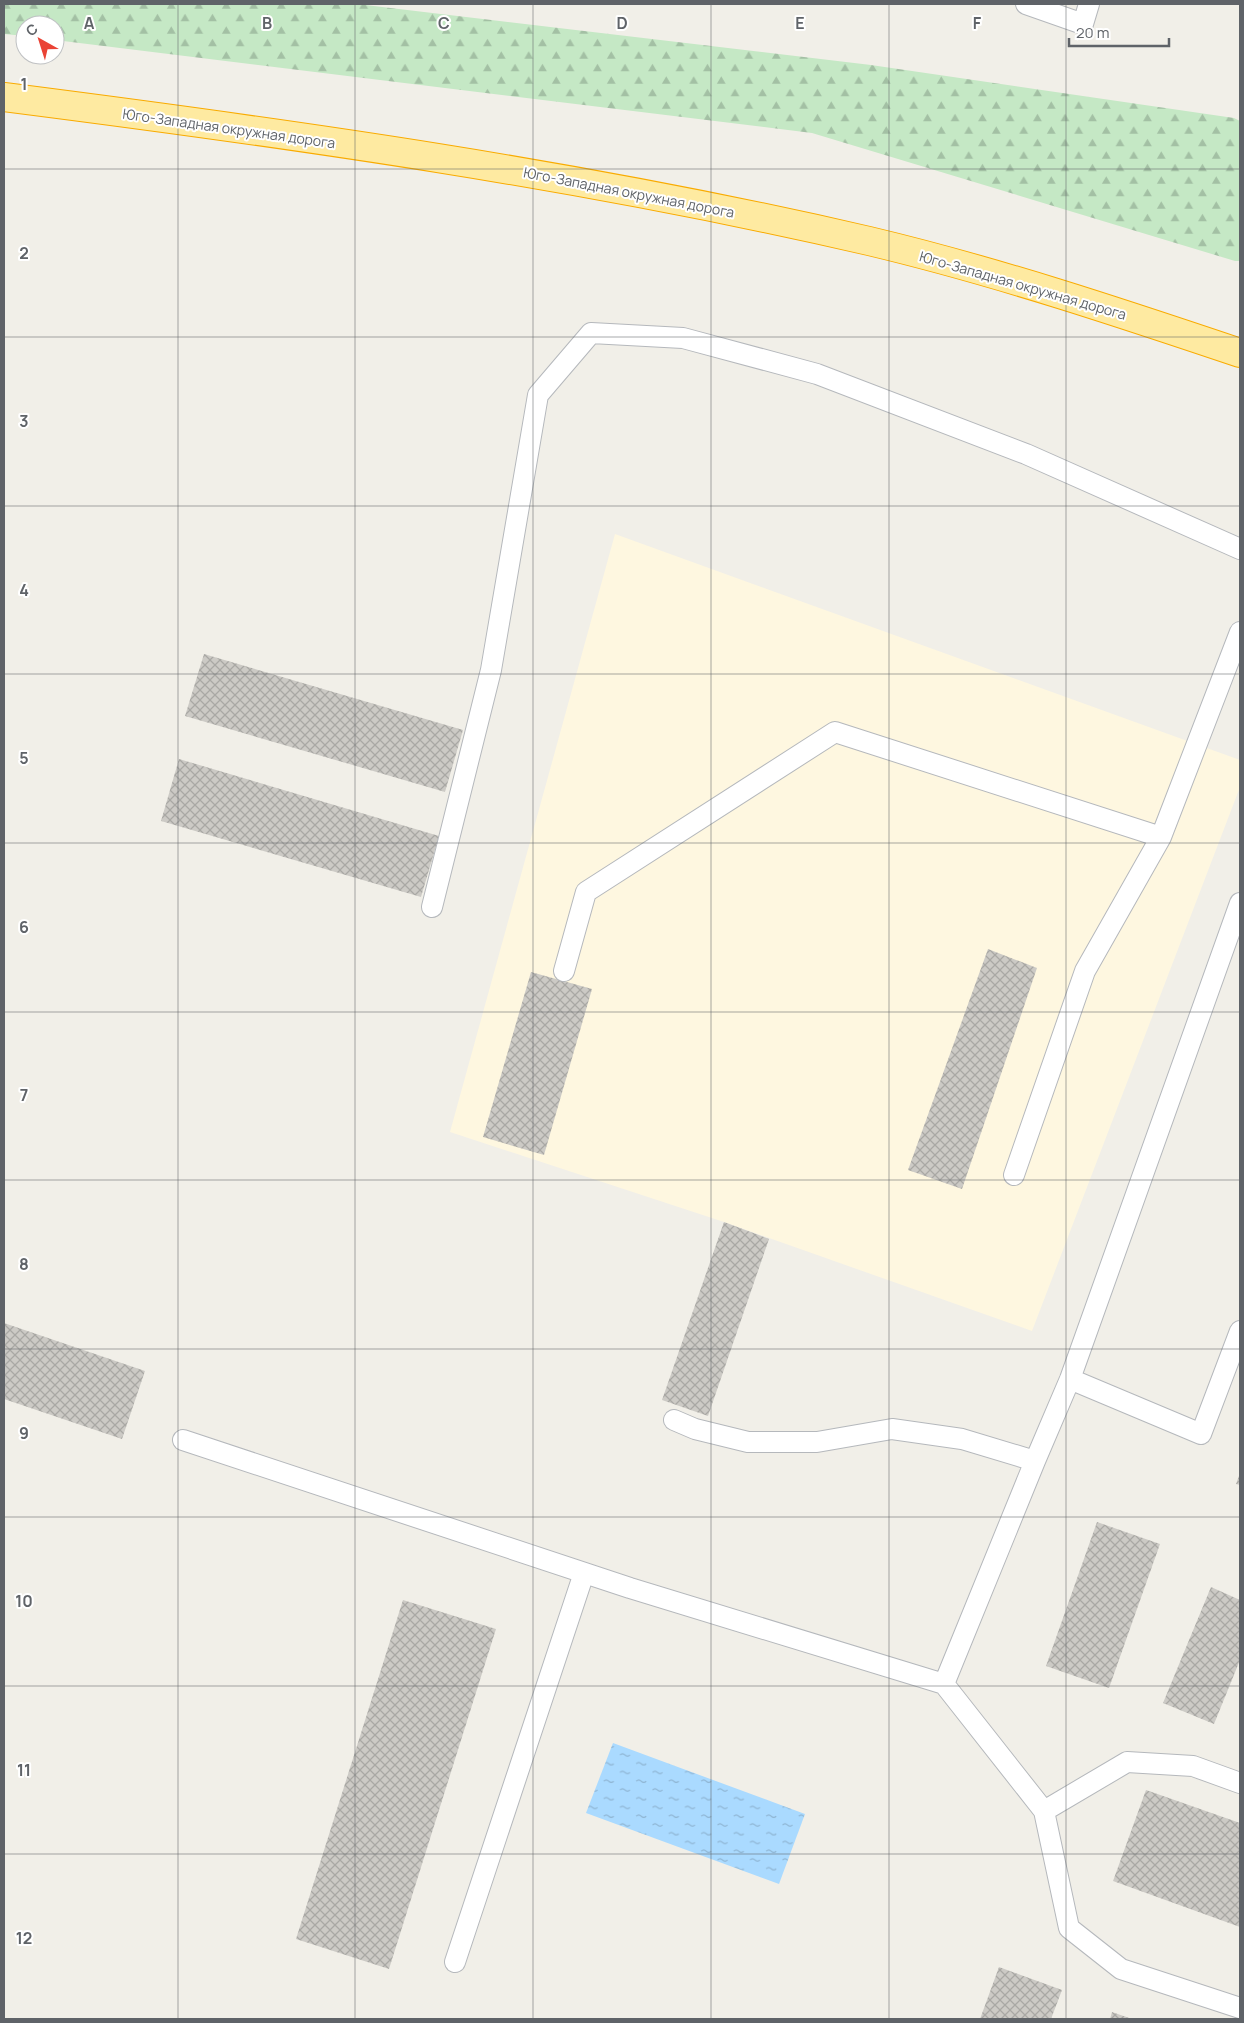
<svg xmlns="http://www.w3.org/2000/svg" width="1244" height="2023" viewBox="0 0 1244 2023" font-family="Manrope,sans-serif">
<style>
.commercial{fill:#fef7e0}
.forest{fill:url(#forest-firs)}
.water{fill:url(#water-ripples)}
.building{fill:url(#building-cross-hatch)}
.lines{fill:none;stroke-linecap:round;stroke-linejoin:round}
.service-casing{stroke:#b5b8bc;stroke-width:22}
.trunk-casing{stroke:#f9ab00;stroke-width:30}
.service{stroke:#fff;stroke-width:20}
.trunk{stroke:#feeaa1;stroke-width:28}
.grid{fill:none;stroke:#5f6368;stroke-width:1;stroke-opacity:0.55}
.labels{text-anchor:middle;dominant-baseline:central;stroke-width:4;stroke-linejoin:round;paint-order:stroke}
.street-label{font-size:14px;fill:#5f6368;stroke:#fff}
.grid-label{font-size:16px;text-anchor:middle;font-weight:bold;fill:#5f6368;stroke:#fff;stroke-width:4;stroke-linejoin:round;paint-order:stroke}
</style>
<defs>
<pattern id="forest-firs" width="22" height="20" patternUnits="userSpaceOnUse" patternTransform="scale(1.25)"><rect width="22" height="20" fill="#c5e8c5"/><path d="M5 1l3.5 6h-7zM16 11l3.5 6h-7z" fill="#a3c0a4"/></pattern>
<pattern id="water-ripples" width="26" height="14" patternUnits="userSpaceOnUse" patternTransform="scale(1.25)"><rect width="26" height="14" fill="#aadaff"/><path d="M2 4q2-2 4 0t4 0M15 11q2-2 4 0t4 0" fill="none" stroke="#8eb4d2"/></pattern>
<pattern id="building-cross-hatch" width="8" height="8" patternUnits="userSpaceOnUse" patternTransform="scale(1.25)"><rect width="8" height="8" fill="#cccac5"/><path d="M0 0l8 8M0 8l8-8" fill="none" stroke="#a9a8a4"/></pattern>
</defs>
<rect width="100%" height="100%" fill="#f1efe8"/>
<path class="commercial" d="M615 534 1240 760V787L1032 1331 724 1222 450 1132Z"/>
<path class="forest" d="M4 4H357L871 65 1234 118 1240 121V261H1235L812 133 55 40V25H25V36L4 34Z"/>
<path class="water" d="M613 1743 805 1814 779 1884 586 1813Z"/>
<path class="building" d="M204 654 463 730 445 792 185 716Z
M179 759 439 836 421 897 161 821Z
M988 949 1037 968 962 1189 908 1170Z
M531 972 592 989 544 1155 483 1137Z
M724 1222 769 1239 708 1416 662 1400Z
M4 1323 145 1371 122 1439 4 1399Z
M1240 1473V1485L1236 1484Z
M1097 1522 1160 1544 1109 1688 1046 1666Z
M1211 1587 1240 1600V1660L1214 1724 1163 1703Z
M403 1600 496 1629 389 1969 296 1939Z
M1146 1790 1240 1823V1927L1113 1881Z
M999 1967 1062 1990 1051 2019H980Z
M1112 2012 1132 2019H1110Z"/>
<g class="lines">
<g class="service-casing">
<path id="service" d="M1026 4 1083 24 1089 4
M432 907 491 670 538 395 591 333 683 338 817 374 1026 454 1240 549
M564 971 586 892 835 732 1161 837 1240 632
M1014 1175 1085 971 1161 837
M1070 1379 1201 1434 1240 1331
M674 1420 695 1429 748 1442H817L892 1429 962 1439 1035 1461
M183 1440 630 1588 944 1684 1044 1811 1069 1928 1121 1969 1240 2008
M944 1684 1035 1461 1070 1379 1240 903
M1044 1811 1127 1762 1193 1766 1240 1783
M455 1962 584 1573"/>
</g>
<g class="trunk-casing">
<path id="trunk" d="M4 97C294 134 584 175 869 241 995 271 1118 312 1240 353"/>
</g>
<use href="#service" class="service"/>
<use href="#trunk" class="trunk"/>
</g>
<path class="grid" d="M178 4V2019M355 4V2019M533 4V2019M711 4V2019M889 4V2019M1066 4V2019M4 169H1240M4 337H1240M4 506H1240M4 674H1240M4 843H1240M4 1012H1240M4 1180H1240M4 1349H1240M4 1517H1240M4 1686H1240M4 1854H1240"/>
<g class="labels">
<g class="street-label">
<text transform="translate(229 128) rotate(8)">Юго-Западная окружная дорога</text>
<text transform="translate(629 192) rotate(11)">Юго-Западная окружная дорога</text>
<text transform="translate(1023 285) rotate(16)">Юго-Западная окружная дорога</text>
</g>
</g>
<g class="grid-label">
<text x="89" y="29">A</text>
<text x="267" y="29">B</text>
<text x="444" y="29">C</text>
<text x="622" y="29">D</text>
<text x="800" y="29">E</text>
<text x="977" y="29">F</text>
<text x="24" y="90">1</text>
<text x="24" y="259">2</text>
<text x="24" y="427">3</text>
<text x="24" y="596">4</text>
<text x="24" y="764">5</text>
<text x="24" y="933">6</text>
<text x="24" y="1101">7</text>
<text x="24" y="1270">8</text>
<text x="24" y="1439">9</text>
<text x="24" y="1607">10</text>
<text x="24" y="1776">11</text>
<text x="24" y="1944">12</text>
</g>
<rect width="1244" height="2023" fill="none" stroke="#5f6368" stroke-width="10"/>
<g transform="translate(40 40) rotate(321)"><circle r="24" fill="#ffffff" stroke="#bfc1c3"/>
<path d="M0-4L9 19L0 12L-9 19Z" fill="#ea4335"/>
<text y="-8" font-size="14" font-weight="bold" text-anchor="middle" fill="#5f6368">С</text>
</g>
<path d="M1069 38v8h100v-8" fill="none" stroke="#5f6368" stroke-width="2.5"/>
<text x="1076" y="38" font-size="15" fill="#5f6368" stroke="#ffffff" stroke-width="4" paint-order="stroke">20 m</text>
</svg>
